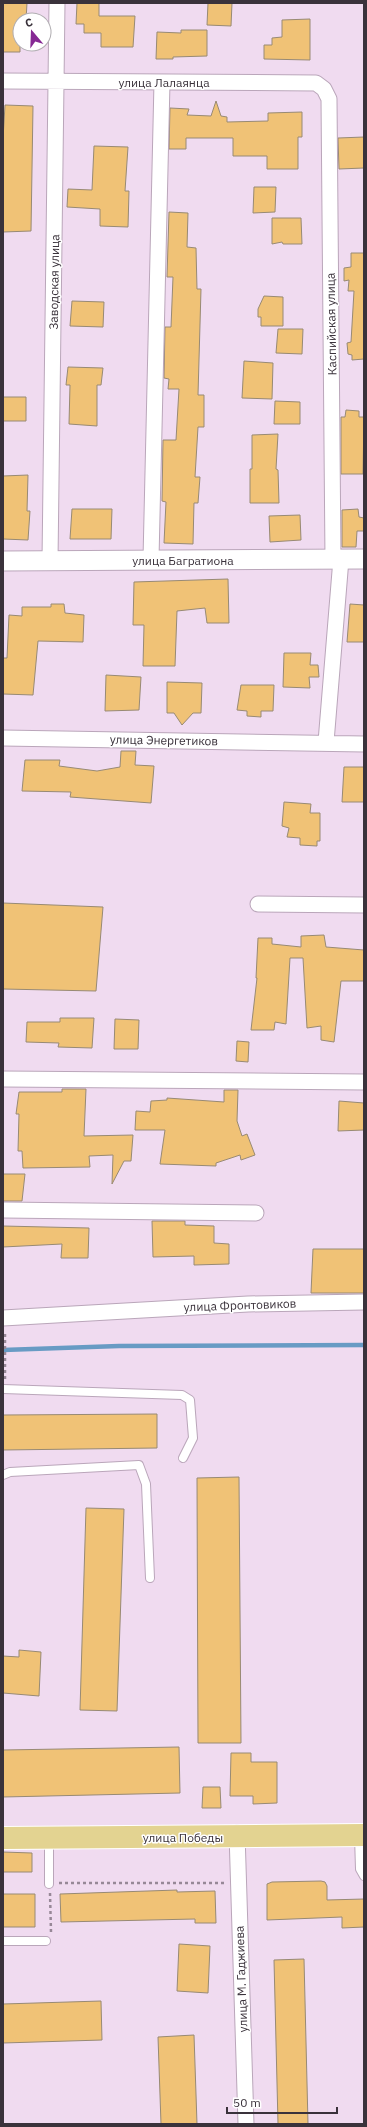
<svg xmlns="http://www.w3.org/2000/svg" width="367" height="2127" viewBox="0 0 367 2127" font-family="'IBM Plex Sans',sans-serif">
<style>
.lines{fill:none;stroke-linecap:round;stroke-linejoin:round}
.stream{stroke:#689bc4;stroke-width:4.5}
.building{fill:#f0c276;stroke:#988a74}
.service-casing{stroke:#baa6ba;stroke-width:10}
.minor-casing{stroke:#baa6ba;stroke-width:17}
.tertiary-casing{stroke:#baa6ba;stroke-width:21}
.primary-casing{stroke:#fff;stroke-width:24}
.path{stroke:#978897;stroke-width:2.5;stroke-dasharray:3 3;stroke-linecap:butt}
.service{stroke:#fff;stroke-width:8}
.minor{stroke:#fff;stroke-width:15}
.tertiary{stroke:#fff;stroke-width:19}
.primary{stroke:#e3d391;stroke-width:22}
.labels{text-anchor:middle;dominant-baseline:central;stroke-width:3;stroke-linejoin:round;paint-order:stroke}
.street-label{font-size:12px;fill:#3a323b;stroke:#fff}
</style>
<rect width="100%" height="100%" fill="#f0dbf0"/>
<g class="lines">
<path class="stream" d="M3 1350 119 1346 364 1345"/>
</g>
<path class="building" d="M3 3H27L26 20H20V52H3Z
M77 3H99V16H135L133 47H101V33H84V24H76Z
M208 3H232L231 26 207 25Z
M310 19V60L264 59V45H272V38L282 37V20Z
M181 30H207V56L173 57V59H156L157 32 181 33Z
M216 101 221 116 227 117V122L268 121V113L302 112V137H298V169H267V156H233V138H186V149H169L170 108 189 109 187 115 211 116Z
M5 105 33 106 31 231 3 232V139Z
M364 137V168L339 169 338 138Z
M94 146 128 147 125 191H129L128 227 100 226V209L67 207 68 189 92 190Z
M254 187H276L275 212 253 213Z
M169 212 188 213 187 247 196 248 197 289H201L198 395H204V427H198L195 477H200L198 503H194L193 544 164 543 166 502 162 501 163 440H176L179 389H168L169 379 164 378 165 327H171L173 277H167Z
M272 218H301L302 244H283L282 242 272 244Z
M351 253H364V359L352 360V355L348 354 347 343 351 342 354 291H348L349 280 344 281V268L351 267Z
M264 296 283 297V326H261V317H258V309Z
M72 301 104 302 103 327 70 326Z
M278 329H303L302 354 276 353Z
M244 361 273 363 272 399 242 398Z
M68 367 103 368 101 385H97V426L69 424 70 385H66Z
M3 397H26V421H3Z
M275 401 300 402V424H274Z
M346 410 359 411V417H364L363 474H341V417H345Z
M278 434 276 469 278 470 279 503H250V469H252V435Z
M28 475 27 511H30L28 540 3 539V476Z
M72 509H112L111 539H70Z
M358 509 359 517 364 518V531H357L356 547H342V510Z
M300 515 301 540 270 542 269 516Z
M228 579 229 623H207L205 608 177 611 175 666H143L144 625H133L134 582Z
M51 604H64L65 613 84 615 83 642 38 641 33 695 3 694V658H7L9 615 22 616V607H51Z
M350 604 364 605V642H347Z
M284 653H311L310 665H318L319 677H309L310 688 283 687Z
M106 675 141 677 139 710 105 711Z
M167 682 202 683 201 713H193L182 725 174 713H167Z
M241 685H274L273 711H261V717L247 716V711L237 710Z
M121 751H136L135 765 154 766 151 803 70 797 71 792 22 791 25 760H60L59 766 97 771 120 767Z
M344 767H364V802H342Z
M284 802 311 804 310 813H320V841H317V846L300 845V838L287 837 289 828 282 826Z
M3 903 103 907 96 991 3 989Z
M324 935 326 947 364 950V981H341L334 1042 321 1040V1026L307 1028 303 958H290L286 1024 275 1022 274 1030H251L257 978H256L258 938H272V944L301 947V936Z
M60 1018H94L92 1048 58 1047 59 1043 26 1042 27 1022H60Z
M115 1019 139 1020 138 1049H114Z
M237 1041 249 1042 248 1062 236 1061Z
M62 1089H86L84 1136 133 1135 131 1161H124L112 1184 113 1155 89 1156 90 1167 23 1168 22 1151H18L19 1114H16L19 1092H62Z
M224 1090H238L237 1121 242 1136 247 1134 255 1155 241 1160 240 1155 216 1163V1166L160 1164 165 1130H135L136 1111 150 1112 151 1101 167 1100V1098L224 1102Z
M339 1101 364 1103V1130L338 1131Z
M3 1174H25L22 1201H3Z
M152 1221H185V1225L214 1226V1243L229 1244V1264L194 1265V1256L153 1257Z
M3 1226 89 1228 88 1258H61L62 1244 3 1247Z
M313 1249H364V1293H311Z
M157 1414V1448L3 1450V1415Z
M239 1477 241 1743H198L197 1478Z
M86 1508 124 1509 117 1711 80 1710Z
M19 1650 41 1652 39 1696 3 1693V1656L19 1657Z
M179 1747 180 1793 3 1797V1750Z
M231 1753H251V1762H277V1803L253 1804V1796H230Z
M203 1787H220L221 1808H202Z
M3 1852 32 1853V1872H3Z
M321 1881 325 1882 327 1886V1900L364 1899V1927L342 1928V1917L267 1920V1884L272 1882Z
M177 1890V1892L215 1891 216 1923H195V1919L61 1922 60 1894Z
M3 1894H35V1927H3Z
M179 1944 210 1946 208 1993 177 1991Z
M304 1959 308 2124H278L274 1960Z
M101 2001 102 2040 3 2043V2004Z
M194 2035 197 2124H161L158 2037Z"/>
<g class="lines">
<g class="service-casing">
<path id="service" d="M3 1389 182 1395 190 1400 193 1438 183 1458
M3 1475 10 1472 139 1465 146 1484 150 1578
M359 1836 360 1869 364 1876
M49 1839V1884
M3 1941H46"/>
</g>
<g class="minor-casing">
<path id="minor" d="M3 81 316 83 324 89 329 99 333 560
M151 559 162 82
M50 561 57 3
M3 738 364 744
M326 742 341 559
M258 904 364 905
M3 1079 364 1082
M3 1210 256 1213
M3 1318 248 1304 364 1302
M237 1833 246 2124"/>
</g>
<g class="tertiary-casing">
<path id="tertiary" d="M3 561 364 559"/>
</g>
<g class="primary-casing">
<path id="primary" d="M3 1838 364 1835"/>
</g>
<path class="path" d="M5 1379V1332
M59 1883H226
M50 1893 51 1932"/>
<use href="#service" class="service"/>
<use href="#minor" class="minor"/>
<use href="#tertiary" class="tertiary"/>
<use href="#primary" class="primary"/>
</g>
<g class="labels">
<g class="street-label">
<text x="164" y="82">улица Лалаянца</text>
<text transform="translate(54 282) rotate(-89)">Заводская улица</text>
<text transform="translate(331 324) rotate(-91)">Каспийская улица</text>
<text x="183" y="560">улица Багратиона</text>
<text transform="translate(164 740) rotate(1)">улица Энергетиков</text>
<text transform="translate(240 1305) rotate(-2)">улица Фронтовиков</text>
<text x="183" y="1837">улица Победы</text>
<text transform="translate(241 1979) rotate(-92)">улица М. Гаджиева</text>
</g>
</g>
<rect width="367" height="2127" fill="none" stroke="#3a323b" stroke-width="8"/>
<g transform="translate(32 32) rotate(341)"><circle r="19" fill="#ffffff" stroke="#b0adb1"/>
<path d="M0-3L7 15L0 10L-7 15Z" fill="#862994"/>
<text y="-6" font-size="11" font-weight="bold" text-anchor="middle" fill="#3a323b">С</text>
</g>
<path d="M227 2107v6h110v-6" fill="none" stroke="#3a323b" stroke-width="2"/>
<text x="233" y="2107" font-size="12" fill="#3a323b" stroke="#ffffff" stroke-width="3" paint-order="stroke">50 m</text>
</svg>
